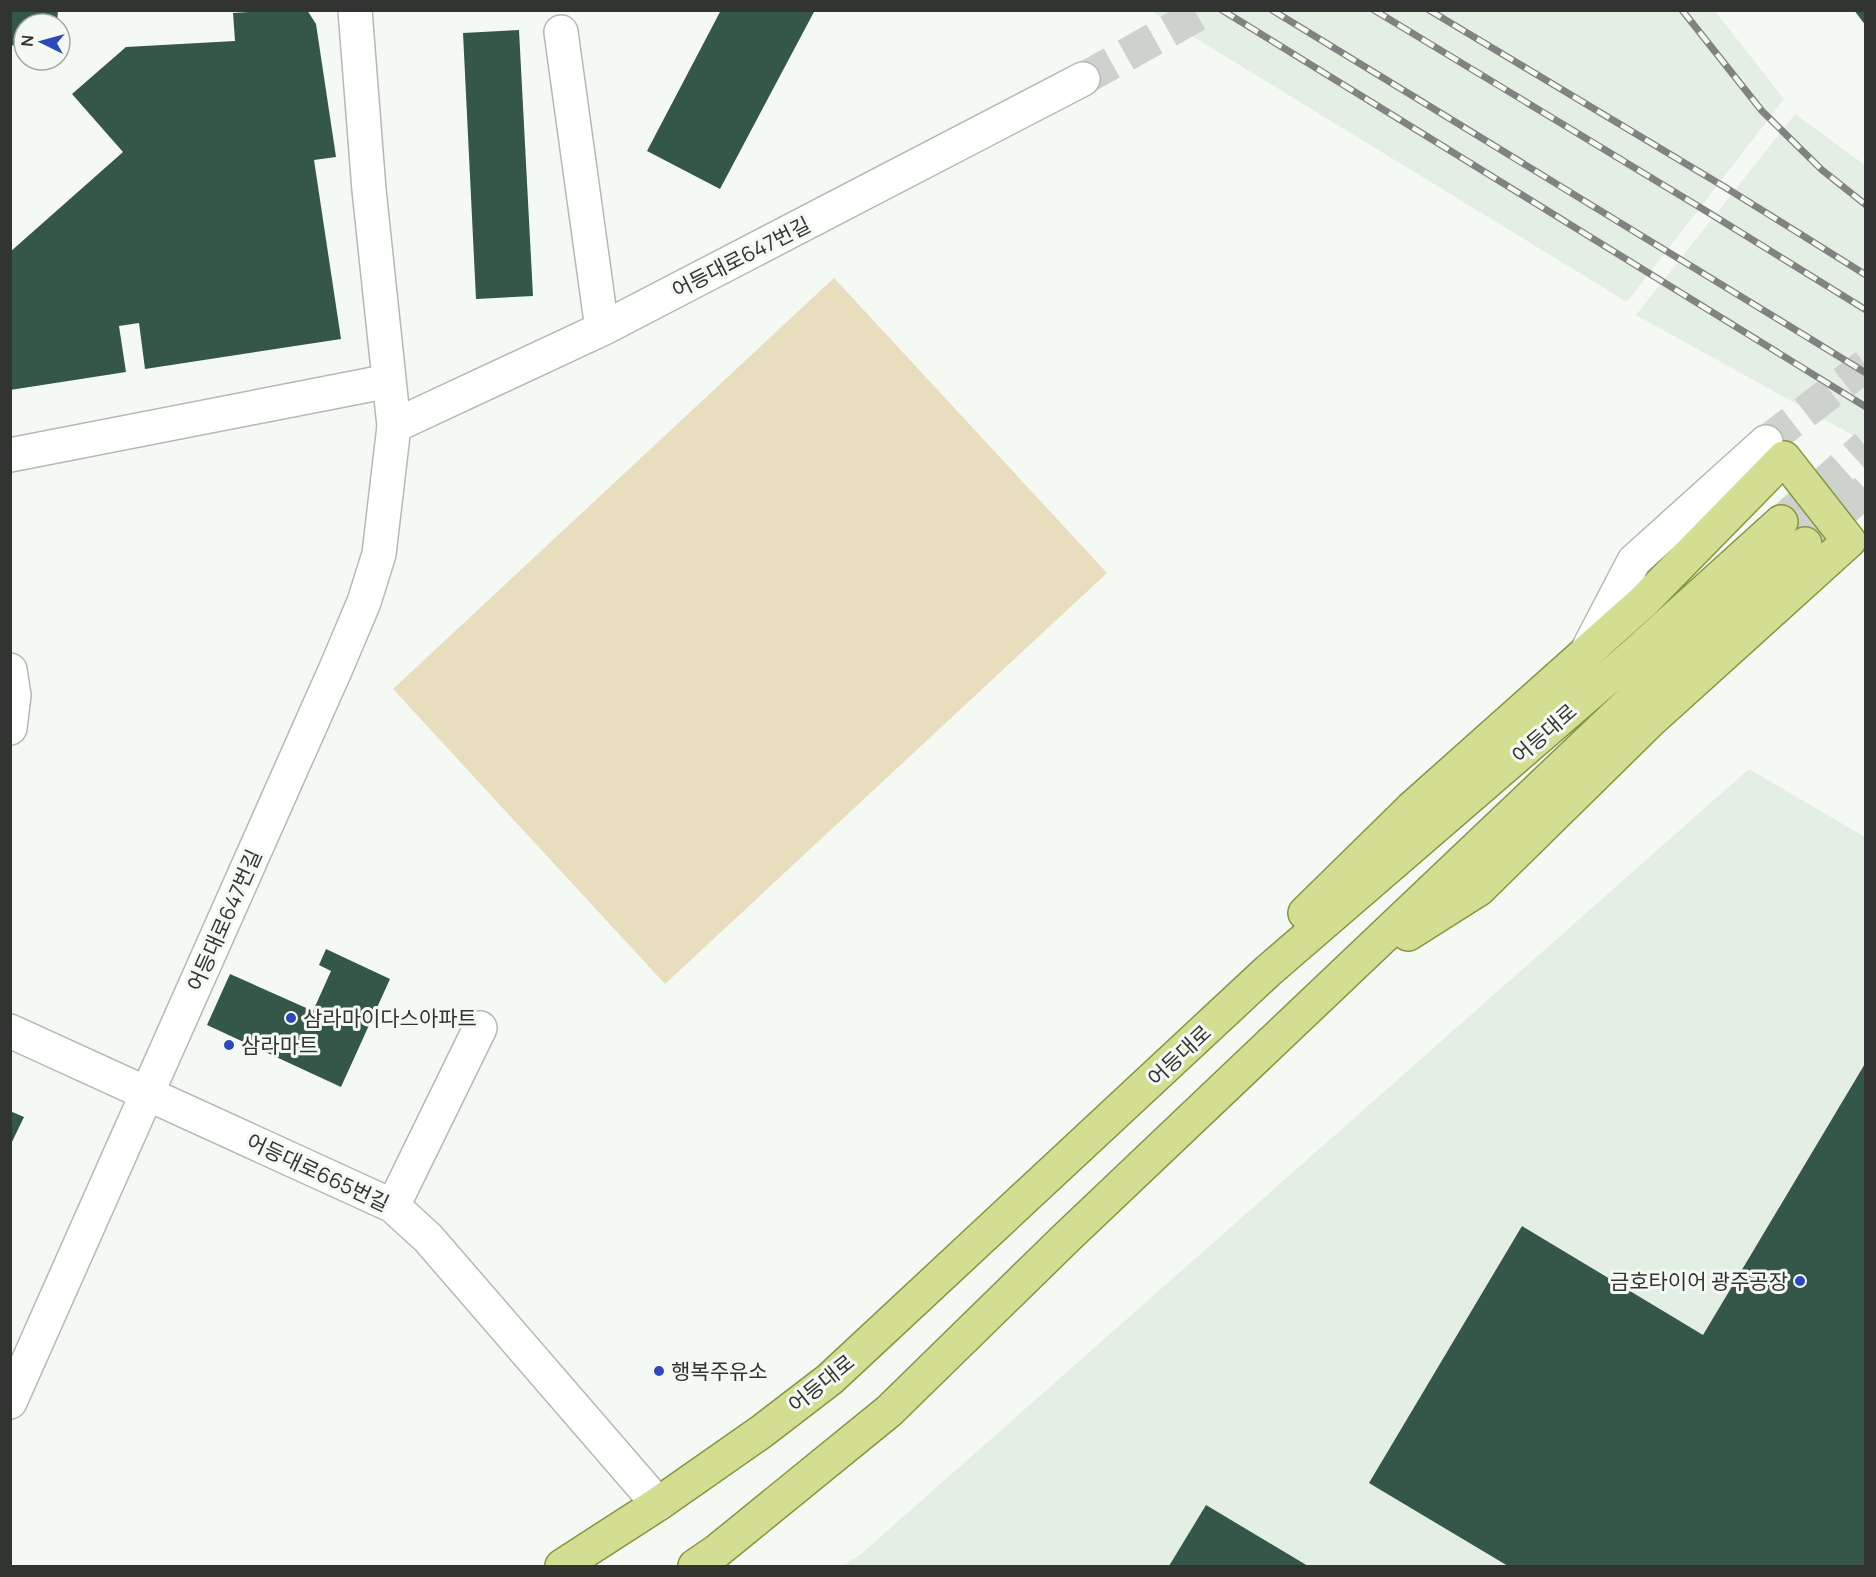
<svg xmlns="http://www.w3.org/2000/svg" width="1876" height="1577" viewBox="0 0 1876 1577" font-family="Manrope,'Noto Sans KR',sans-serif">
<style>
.built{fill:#e4efe3}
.green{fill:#e8ddbd}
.building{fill:#355749}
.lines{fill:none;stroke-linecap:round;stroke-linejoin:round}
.minor-tunnel{stroke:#cdd2cc;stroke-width:33;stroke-dasharray:33 16;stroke-linecap:butt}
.major-tunnel{stroke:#cdd2cc;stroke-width:33;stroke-dasharray:33 16;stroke-linecap:butt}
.minor-casing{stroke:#b4b9b4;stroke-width:36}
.major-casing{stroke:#879442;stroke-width:36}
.minor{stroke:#fff;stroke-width:33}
.major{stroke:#d3de92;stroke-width:33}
.rail-casing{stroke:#808380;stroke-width:7}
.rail{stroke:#f4f9f3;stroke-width:4.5;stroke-dasharray:14;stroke-linecap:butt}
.poi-dot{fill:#2d48b8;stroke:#f4f9f3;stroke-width:2}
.labels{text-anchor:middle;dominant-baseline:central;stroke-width:6;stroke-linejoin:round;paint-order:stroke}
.street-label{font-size:21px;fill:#323432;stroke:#f4f9f3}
.poi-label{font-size:21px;fill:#323432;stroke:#f4f9f3;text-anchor:start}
</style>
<rect width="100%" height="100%" fill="#f4f9f3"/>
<path class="built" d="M1151 11H1715L1784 99 1627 302Z
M1795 114 1865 165V442L1636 315Z
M1749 769 1865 837V1566H841L860 1555Z"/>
<path class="green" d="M834 278 1107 573 665 984 393 689Z"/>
<path class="building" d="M10 10H58L57 24H24V47L10 45Z
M279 10H307L316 24 336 157 314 160 341 339 145 369 139 323 119 326 126 372 10 390V252L123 152 72 94 126 47 235 41 233 13Z
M721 10H815L720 189 647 151Z
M1854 10H1866V26Z
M519 30 533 296 476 299 463 33Z
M326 949 390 979 341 1087 207 1025 230 974 313 1011 331 971 319 965Z
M1866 1062V1566H1508L1369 1483 1522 1226 1703 1335Z
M10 1111 24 1117 10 1146Z
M1206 1505 1308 1566H1169Z"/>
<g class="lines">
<path class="minor-tunnel" d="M1083 79 1206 10
M1766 442 1866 365"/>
<path class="major-tunnel" d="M1781 522 1866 446
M1805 544 1866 490"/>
<g class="minor-casing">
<path id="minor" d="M561 32 602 329
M394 426 602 329 1083 79
M10 455 389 381
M1587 651 1634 561 1766 442
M10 670 14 695 10 728
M10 1031 393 1206 428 1238 658 1504
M393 1206 480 1028
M10 1402 337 666 364 602 379 554 394 426 369 190 355 10"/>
</g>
<g class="major-casing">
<path id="major" d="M1305 913 1412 808 1644 601 1784 458 1849 541 1650 721 1479 889 1408 934
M562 1566 658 1504 761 1432 830 1379 1268 971 1634 655 1781 522
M695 1566 717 1551 889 1411 1066 1238 1646 687 1805 544"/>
</g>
<use href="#minor" class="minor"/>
<use href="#major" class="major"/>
<g class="rail-casing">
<path id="rail" d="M1222 10 1866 407
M1272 10 1866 373
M1374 10 1706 211 1866 310
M1429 10 1723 186 1866 275
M1682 10 1762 111 1822 170 1866 205"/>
</g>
<use href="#rail" class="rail"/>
</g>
<g class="poi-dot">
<circle cx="291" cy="1018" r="6"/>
<circle cx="229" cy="1045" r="6"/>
<circle cx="1800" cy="1281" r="6"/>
<circle cx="659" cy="1371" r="6"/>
</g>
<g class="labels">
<g class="street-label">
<text transform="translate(741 257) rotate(-27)">어등대로647번길</text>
<text transform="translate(1544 733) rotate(-41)">어등대로</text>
<text transform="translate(224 920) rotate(-66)">어등대로647번길</text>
<text transform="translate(1179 1055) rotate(-43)">어등대로</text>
<text transform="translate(318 1172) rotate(25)">어등대로665번길</text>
<text transform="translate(821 1383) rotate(-39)">어등대로</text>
</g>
<g class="poi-label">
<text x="303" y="1018">삼라마이다스아파트</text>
<text x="241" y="1045">삼라마트</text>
<text x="1788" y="1281" text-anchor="end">금호타이어 광주공장</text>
<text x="671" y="1371">행복주유소</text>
</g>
</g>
<rect width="1876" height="1577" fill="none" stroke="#323432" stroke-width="24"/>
<g transform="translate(42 42) rotate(275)"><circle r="28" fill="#f4f9f3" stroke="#a6aaa6" stroke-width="1.5"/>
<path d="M0-4.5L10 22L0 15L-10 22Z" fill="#2d48b8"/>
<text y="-9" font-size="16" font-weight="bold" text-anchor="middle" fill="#323432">N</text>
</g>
</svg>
